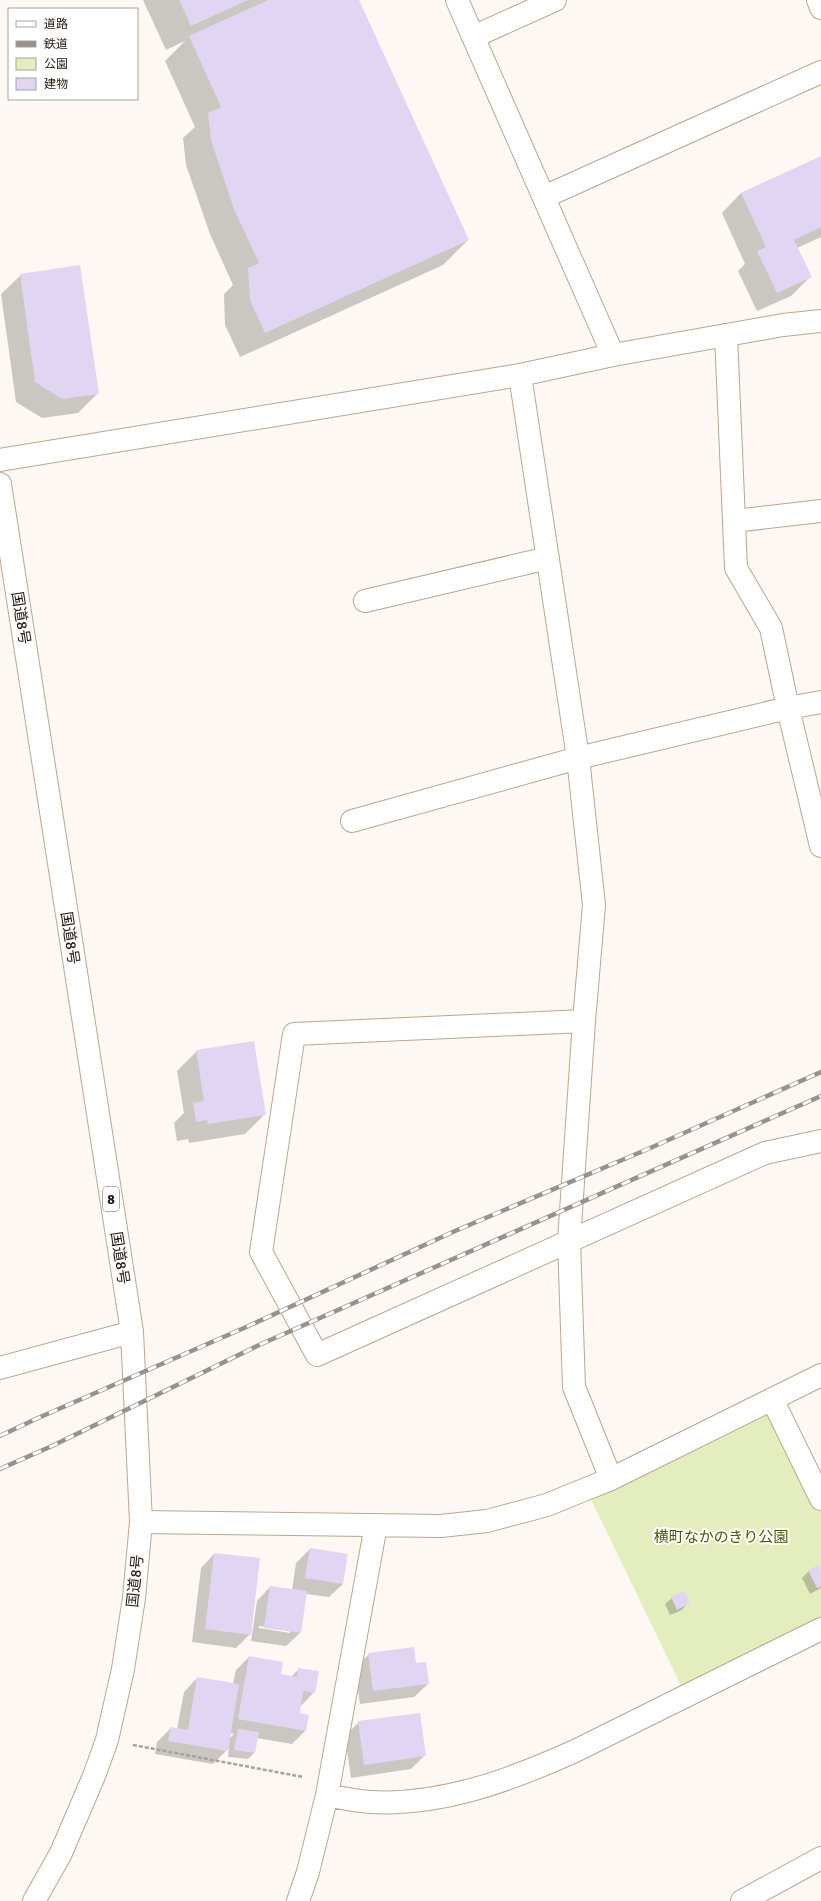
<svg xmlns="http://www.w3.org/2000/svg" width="821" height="1901" viewBox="0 0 821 1901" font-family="Signika,'Noto Sans JP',sans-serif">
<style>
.green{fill:#e4edbe}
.shadow{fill:#0003;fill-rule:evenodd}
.building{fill:#e0d6f3}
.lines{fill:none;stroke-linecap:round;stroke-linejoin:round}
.minor-casing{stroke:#bea58f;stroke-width:24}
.tertiary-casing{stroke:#bea58f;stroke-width:24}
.trunk-casing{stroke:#bea58f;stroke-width:24}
.path{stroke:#a9a29c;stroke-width:2.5;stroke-dasharray:4 2;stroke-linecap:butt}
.minor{stroke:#fff;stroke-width:22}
.tertiary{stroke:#fff;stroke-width:22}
.trunk{stroke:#fff;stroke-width:22}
.rail-casing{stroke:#99928c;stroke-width:4.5}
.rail{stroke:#fff;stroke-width:3;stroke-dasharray:9;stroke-linecap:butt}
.labels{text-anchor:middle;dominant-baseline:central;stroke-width:4;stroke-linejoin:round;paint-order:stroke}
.shield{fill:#fff;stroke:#645e58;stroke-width:1}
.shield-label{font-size:14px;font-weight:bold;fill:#221911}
.street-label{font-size:15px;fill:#221911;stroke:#fff}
.park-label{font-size:15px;fill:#4e5700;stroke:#fff}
</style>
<rect width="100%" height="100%" fill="#fdf8f3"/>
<path class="green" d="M772 1399 821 1499V1629L686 1696 586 1489Z"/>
<path class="shadow" d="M143 0H358L468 240 443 265 240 357 225 325 224 294 233 285 210 234 186 165 183 138 195 127 165 61 185 41 166 50Z
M821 157V237L797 248 810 277 791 296 757 311 738 271 745 264 722 213 741 193Z
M21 275 98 393 78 413 42 418 16 402 1 294Z
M197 1051 265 1114 245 1134 189 1143 188 1139 177 1141 174 1123 184 1113 177 1071Z
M310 1549 343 1584 329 1597 306 1594 300 1633 286 1646 251 1641 257 1601 270 1587 292 1590 296 1563ZM259 1626 290 1630V1633L259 1628Z
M214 1554 251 1633 236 1648 192 1642 201 1568Z
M809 1571 821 1573V1588L810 1594 802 1578Z
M672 1598 688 1603 682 1610 670 1615 665 1604Z
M369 1654 415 1664 428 1684 414 1697 360 1704 355 1668Z
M249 1657 280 1675 291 1677 299 1669 314 1692 301 1706 298 1714 306 1730 292 1744 257 1738 254 1753 248 1759 228 1757 229 1748 213 1764 155 1754 157 1742 171 1728 177 1729 184 1692 197 1678 233 1684 236 1670ZM230 1733 234 1734 229 1739Z
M359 1722 425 1755 411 1769 351 1778 345 1736Z"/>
<path class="building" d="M179 0H248L191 26Z
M268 0H359L469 240 265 333 250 300 248 268 259 263 234 209 211 140 208 113 221 107 189 36Z
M821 156V227L794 240 812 277 777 293 757 251 766 247 741 193Z
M80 265 99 394 62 399 35 382 20 274Z
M254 1041 266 1115 208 1124 207 1120 196 1122 193 1103 204 1101 196 1050Z
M310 1548 348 1554 343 1584 305 1578Z
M214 1553 260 1558 251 1635 205 1629Z
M818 1565 821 1571V1587L817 1588 808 1570Z
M270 1586 307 1591 301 1633 264 1628Z
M684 1591 690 1603 677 1610 671 1597Z
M414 1647 416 1663 426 1662 429 1684 373 1691 368 1653Z
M249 1656 283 1662 281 1674 297 1677 298 1668 319 1671 315 1693 303 1691 300 1713 309 1715 306 1731 238 1719Z
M197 1677 239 1684 228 1751 168 1741 171 1727 188 1730Z
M420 1713 426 1756 364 1765 358 1721Z
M238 1729 259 1732 255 1753 234 1750Z"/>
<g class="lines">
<g class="minor-casing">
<path id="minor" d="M457 0 613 355
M818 0 821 8
M473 37 555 0
M544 197 821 72
M726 335 736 568 771 628 788 708 821 846
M520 375 578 758 594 905 584 1021 569 1241 574 1387 611 1479
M734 521 821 511
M365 601 548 558
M352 821 578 758 788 708 821 702
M584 1021 294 1034 261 1252 317 1355 765 1153 821 1141
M0 1368 132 1332
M772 1399 821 1499
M141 1522 441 1526 487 1521 547 1505 586 1489 611 1479 821 1375
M327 1795C341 1798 356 1801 370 1802 441 1806 511 1780 575 1751L821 1629
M298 1901 308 1872 327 1795 376 1525
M742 1901 821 1858"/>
</g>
<g class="tertiary-casing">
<path id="tertiary" d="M0 460 520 375 613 355 783 325 821 321"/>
</g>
<g class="trunk-casing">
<path id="trunk" d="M0 484 132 1332 141 1522 134 1598 123 1669 107 1740 94 1776 61 1853 34 1901"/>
</g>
<path class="path" d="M133 1745 303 1777"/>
<use href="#minor" class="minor"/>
<use href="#tertiary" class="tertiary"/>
<use href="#trunk" class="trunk"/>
<g class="rail-casing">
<path id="rail" d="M0 1436 38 1418 244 1328 455 1231 648 1149 821 1072
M0 1469 52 1446 259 1345 821 1096"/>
</g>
<use href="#rail" class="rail"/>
</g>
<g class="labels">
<rect class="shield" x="103" y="1187" width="16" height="24" rx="3"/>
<g class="shield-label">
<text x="111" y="1199">8</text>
</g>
<g class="street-label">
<text transform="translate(21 618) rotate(81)">国道8号</text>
<text transform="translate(70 938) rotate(81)">国道8号</text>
<text transform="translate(120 1258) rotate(81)">国道8号</text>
<text transform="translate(135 1581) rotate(-84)">国道8号</text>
</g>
<g class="park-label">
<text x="721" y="1537">横町なかのきり公園</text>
</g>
</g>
<rect x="8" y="8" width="130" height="92" fill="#ffffff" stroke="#a7a3a0"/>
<rect x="16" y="21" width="20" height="6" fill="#ffffff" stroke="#a7a3a0"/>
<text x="44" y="28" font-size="12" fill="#221911">道路</text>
<rect x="16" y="41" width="20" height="6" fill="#99928c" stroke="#a7a3a0"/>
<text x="44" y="48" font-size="12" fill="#221911">鉄道</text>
<rect x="16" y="58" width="20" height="12" fill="#e4edbe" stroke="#a7a3a0"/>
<text x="44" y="68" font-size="12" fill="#221911">公園</text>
<rect x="16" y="78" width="20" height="12" fill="#e0d6f3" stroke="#a7a3a0"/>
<text x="44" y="88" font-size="12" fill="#221911">建物</text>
</svg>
